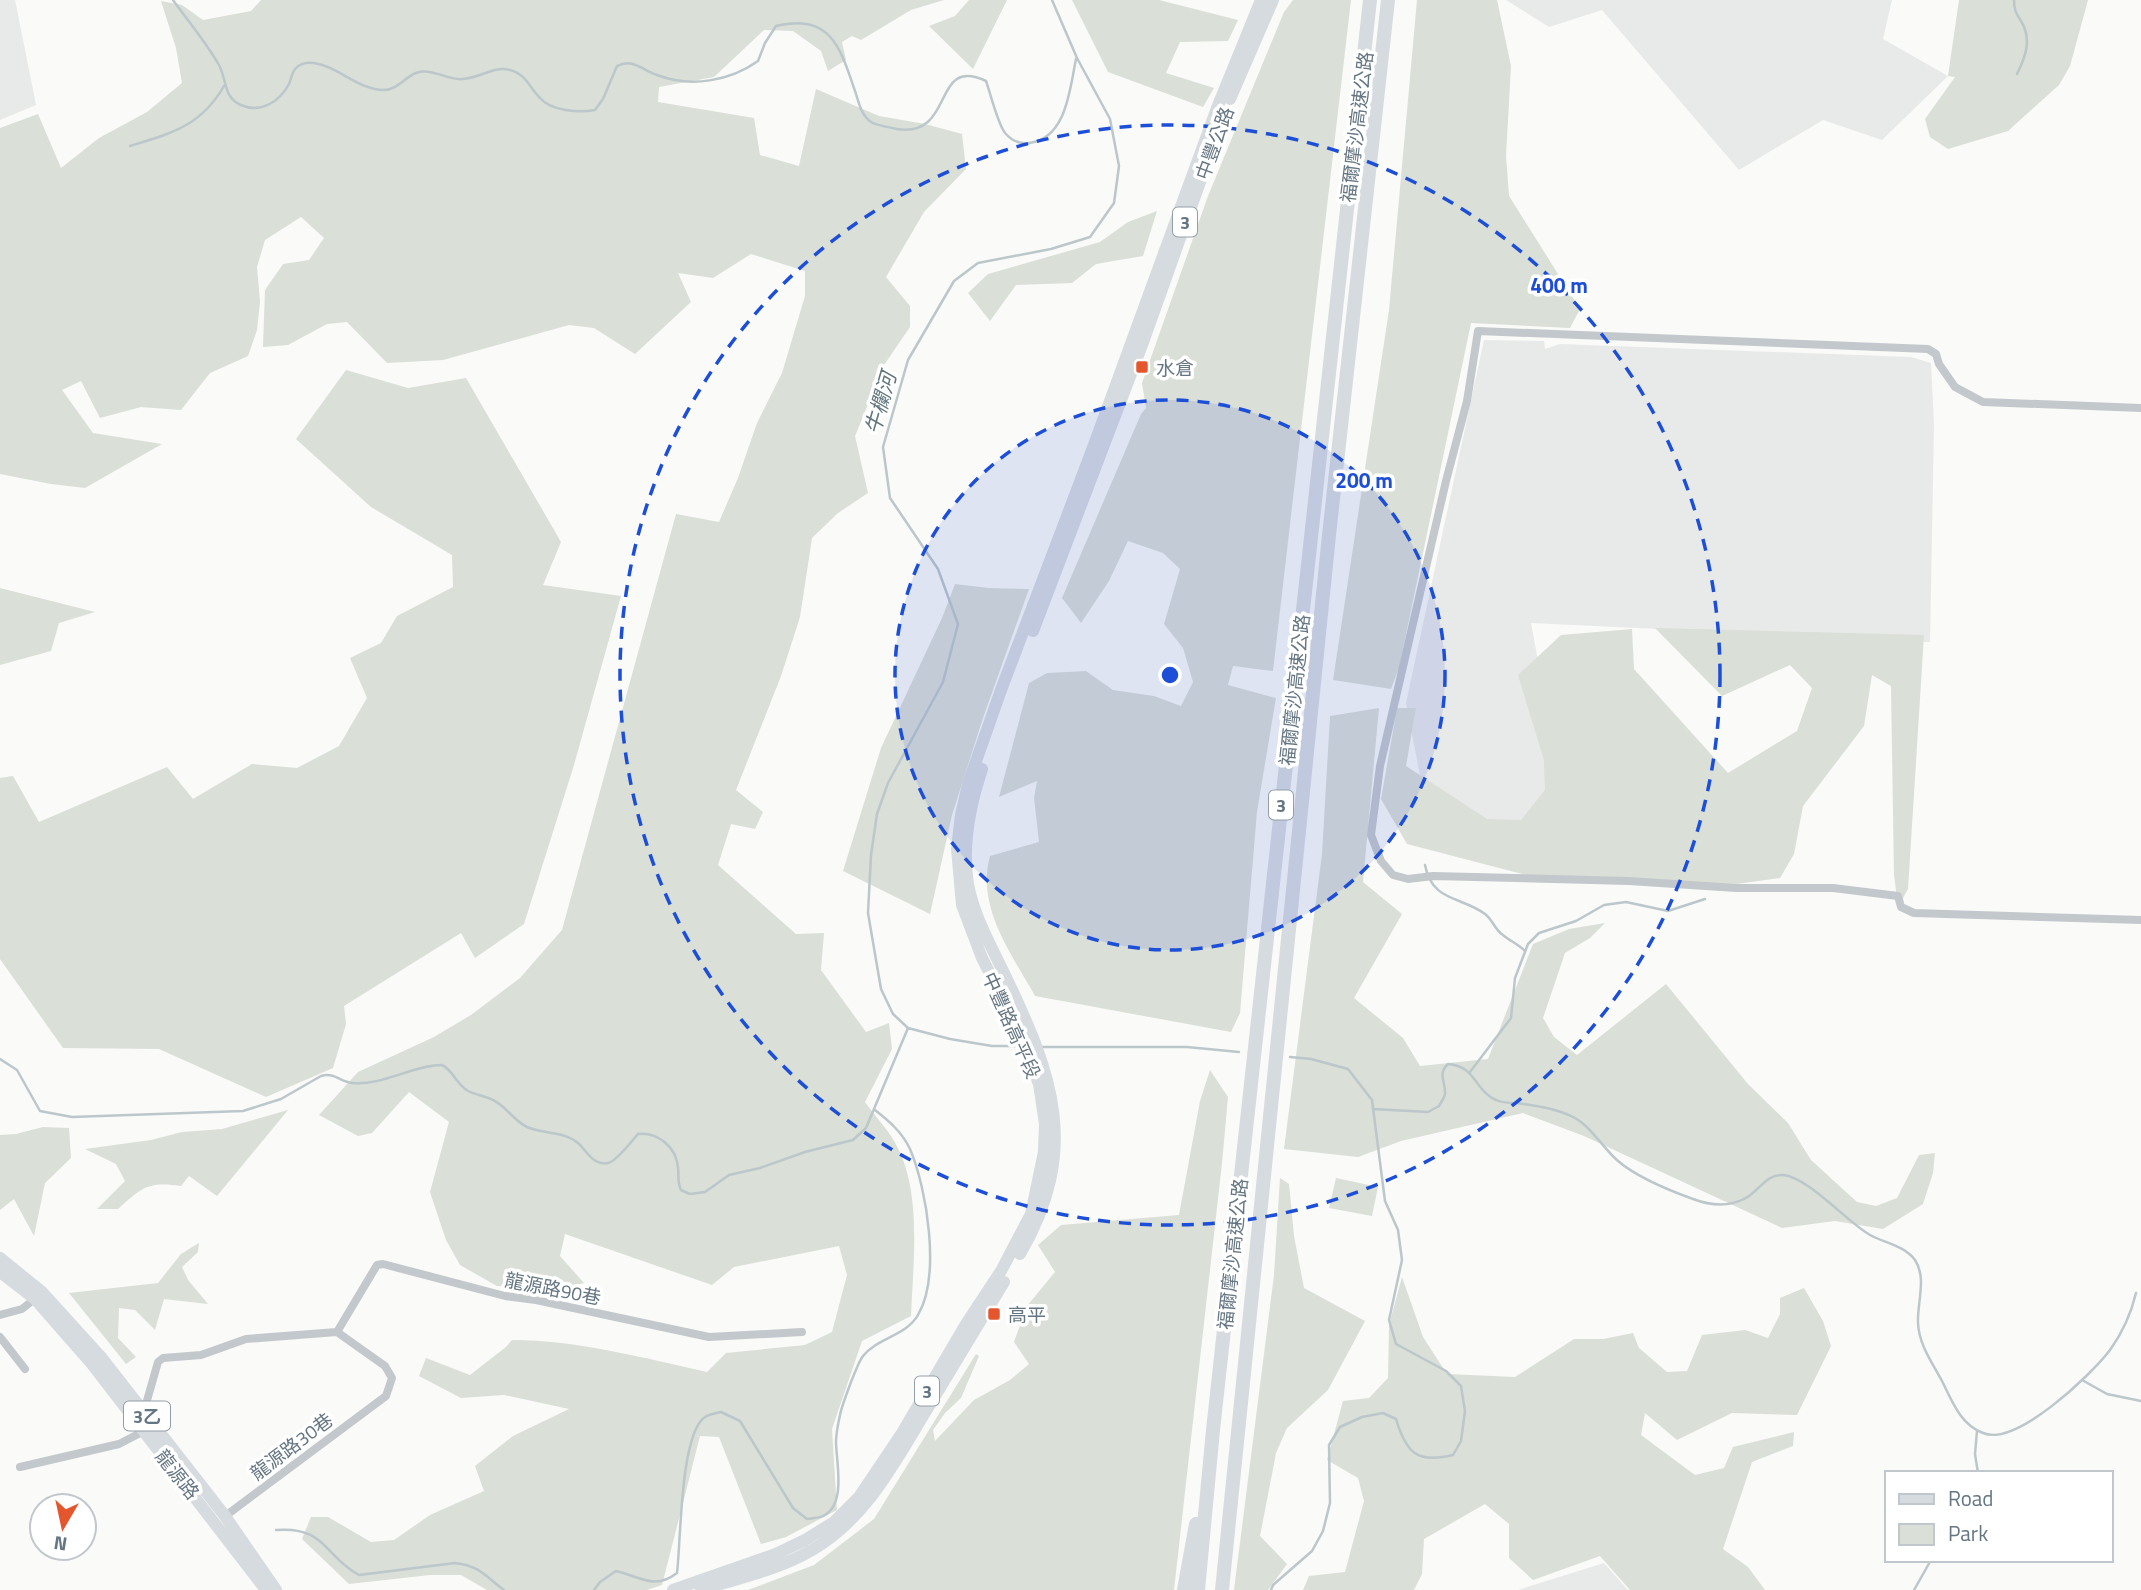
<svg xmlns="http://www.w3.org/2000/svg" width="2141" height="1590" viewBox="0 0 2141 1590" font-family="'Titillium Web','Noto Sans TC',sans-serif">
<style>
.built{fill:#e8e9e9}
.green{fill:#dadfd7}
.lines{fill:none;stroke-linecap:round;stroke-linejoin:round}
.stream{stroke:#bbc7cb;stroke-width:2.5}
.minor{stroke:#c3c8cc;stroke-width:8}
.primary{stroke:#d6dbdf;stroke-width:12}
.motorway{stroke:#d6dbdf;stroke-width:14}
.ring{fill:none;stroke:#1d4ed8;stroke-width:3.5;stroke-dasharray:12 9}
.poi-dot{fill:#e4572e;stroke:#fff;stroke-width:2.5}
.labels{text-anchor:middle;dominant-baseline:central;stroke-width:7;stroke-linejoin:round;paint-order:stroke}
.shield{fill:#fff;stroke:#939fa8;stroke-width:2}
.shield-label{font-size:18px;font-weight:bold;fill:#657683}
.street-label{font-size:19px;fill:#657683;stroke:#fff}
.poi-label{font-size:19px;fill:#657683;stroke:#fff;text-anchor:start}
.water-label{font-size:21px;font-style:italic;fill:#60757c;stroke:#fff}
.centre{fill:#1d4ed8;stroke:#fff;stroke-width:3.5}
.ring-label{font-size:21px;text-anchor:middle;font-weight:bold;fill:#1d4ed8;stroke:#fff;stroke-width:7;stroke-linejoin:round;paint-order:stroke}
</style>
<rect width="100%" height="100%" fill="#fafaf8"/>
<path class="built" d="M0 0H15L36 105 0 120Z
M1506 0H1892L1883 39 1948 76 1882 140 1823 120 1739 170 1602 10 1549 27Z
M1484 340 1544 341 1545 349 1560 344 1911 357 1931 363 1934 425 1930 642 1531 623 1562 791 1513 831 1423 791 1406 703Z
M1604 1563 1628 1590H1518Z"/>
<path class="green" d="M261 0H944L911 10 861 40 852 36 842 42 846 60 828 71 821 51 793 31 764 30 714 77 659 87 658 102 754 118 760 155 799 166 816 89 879 116 925 124 962 134 966 169 924 212 886 277 910 306V327L884 365 855 436 868 493 838 513 812 538 800 617 781 676 736 790 763 812 755 829 731 824 718 865 796 934 824 933 821 970 866 1032 889 1023 892 1049 865 1102C874 1115 886 1127 894 1141 923 1189 913 1263 911 1316L862 1341 832 1429 837 1510 786 1537 761 1544 719 1437 700 1436 662 1585 647 1590H487L461 1575H430L349 1584 302 1539 311 1517H328L371 1542 394 1540 430 1515 484 1491 475 1466 513 1436 569 1409 504 1395 461 1398 419 1376 426 1358 470 1375 506 1347 512 1340C577 1340 643 1358 707 1372L726 1353 805 1345 832 1332 847 1275 839 1246 734 1267 712 1285 565 1234 560 1256 584 1283 558 1290 497 1286 460 1265 446 1240 430 1192 449 1122 409 1092 372 1133 358 1136 319 1115 358 1072 434 1037 471 1015 520 978 562 930 676 514 719 522 738 478 757 423 782 373 805 296V271L751 254 713 278 678 273 691 302 635 354 594 328 569 325 443 360 387 363 347 322 327 324 288 345 263 347 265 290 283 264 309 260 324 238 301 217 265 240 257 267 260 302 257 330 248 356 210 373 181 410 141 407 100 418 81 381 62 390 93 433 162 444 85 488 51 484 0 474V128L38 114 61 168 99 138 147 112 182 83 176 48 161 1 182 5 203 20 251 11Z
M969 0H1007L973 69 929 26 955 16Z
M1072 0H1159L1238 20 1228 41 1180 42 1166 73 1214 88 1203 107 1108 72Z
M1293 0H1351L1273 671 1233 666 1228 685 1276 698 1257 812 1240 1013 1231 1032 1035 996C1011 953 976 907 990 856L1039 842 1034 798 1037 781 999 797 1029 683 1047 673 1086 671 1113 690 1154 696 1181 706 1193 682 1183 648 1164 624 1180 569 1163 553 1128 541 1109 581 1081 623 1062 598 1141 414 1146 408 1142 383 1208 196 1284 12Z
M1417 0H1497L1511 66 1506 156 1509 196 1580 309 1570 328 1471 323 1399 668 1391 689 1333 680 1389 310Z
M1959 0H2088L2070 66 2059 85 2008 131 1948 149 1930 137 1925 119 1955 77 1948 76Z
M1157 211 1143 256 1096 264 1072 283 1016 285 990 321 968 293 988 274 1100 242 1128 222Z
M346 370 408 388 466 378 561 542 543 585 621 596 574 765 524 924 475 958 461 933 344 1006 346 1024 333 1068 266 1097 159 1049 63 1048 0 959V778L13 776 39 822 167 767 193 799 252 764 297 768 339 746 367 698 350 658 381 643 397 616 453 587 452 555 371 507 296 439Z
M955 584 989 588 1029 589 983 718 952 815 930 914 843 871 881 748 942 618Z
M0 588 95 612 59 623 51 651 0 665Z
M1655 628 1924 635 1908 889 1898 907 1894 874 1891 686 1872 675 1864 726 1803 806 1794 854 1780 878 1722 886 1538 878 1407 844 1381 799 1397 708H1416L1406 766 1487 819 1521 820 1545 790 1544 760 1518 675 1561 635 1632 629 1634 669 1728 773 1797 731 1812 688 1790 665 1722 696Z
M1379 708 1363 882 1402 914 1354 998 1403 1038 1420 1066 1488 1059 1533 944 1569 929 1605 923 1590 938 1565 953 1543 1018 1554 1037 1577 1055 1666 984 1748 1084 1788 1123 1811 1160 1857 1202 1876 1206 1897 1198 1919 1155 1935 1153 1933 1173 1923 1204 1883 1229 1835 1221 1782 1228 1584 1136 1523 1113 1401 1141 1358 1157 1284 1149 1322 854 1330 716Z
M1210 1070 1228 1097 1222 1163 1174 1590H748L814 1565 874 1519 976 1354 979 1356 961 1398 945 1413 933 1430 935 1441 974 1400 1010 1380 1029 1364 1014 1342 1027 1306 1055 1272 1038 1245 1061 1225 1179 1215 1200 1101Z
M288 1110 217 1196 189 1176 181 1186C148 1181 141 1188 118 1209H97L125 1181 116 1164 85 1149 151 1140 182 1132 222 1129Z
M43 1127 69 1128 71 1158 45 1183 34 1236 14 1199 0 1210V1135L16 1134Z
M1280 1178 1289 1184 1294 1236 1304 1288 1365 1321 1328 1390 1287 1428 1276 1453 1260 1536 1287 1564 1268 1590H1234L1274 1275Z
M1336 1178 1378 1187 1372 1216 1329 1208Z
M199 1243 198 1252 182 1267 188 1280 208 1304 164 1299 155 1330 135 1310 119 1308 118 1338 136 1357 126 1364 69 1293 158 1283 181 1254Z
M1402 1277 1423 1337 1447 1374 1515 1377 1574 1339H1603L1633 1333 1639 1348 1667 1372 1687 1371 1702 1335 1745 1330 1768 1338 1780 1314V1298L1804 1288 1823 1321 1831 1346 1797 1415 1732 1413 1677 1440 1645 1413 1641 1435 1695 1475 1724 1468 1733 1447 1794 1432 1793 1446 1752 1462 1723 1549 1748 1567 1765 1590H1630L1600 1556 1533 1580 1509 1558V1524L1485 1504 1424 1539 1422 1574 1414 1590H1303L1309 1576 1345 1572 1364 1501 1358 1478 1327 1460 1343 1401 1369 1398 1388 1378 1389 1325Z"/>
<g class="lines">
<path class="stream" d="M173 0C188 21 206 42 219 65 227 80 223 97 241 105 261 114 280 101 289 84 291 79 292 73 295 69 300 63 307 62 314 63 338 66 358 90 384 90 397 90 405 77 416 73 431 68 444 78 458 79 476 81 493 65 510 70 526 74 529 87 540 98 551 111 579 113 595 110L603 99 617 66C633 58 642 70 657 75 691 88 730 81 758 61L765 43 776 26C832 12 841 50 856 94 859 104 862 116 871 122 878 126 889 127 897 129 956 138 931 55 986 81 991 95 997 122 1005 133 1011 140 1020 144 1029 143 1067 139 1070 87 1076 59
M2014 0C2014 10 2016 13 2021 21 2032 39 2026 56 2017 74
M130 146C172 133 201 126 224 86
M1425 865C1432 902 1461 896 1485 914 1493 920 1495 930 1503 935 1510 941 1518 944 1525 951
M1021 1046H992L950 1039 908 1028 893 1014 881 989 868 913 871 855 877 814 888 783 943 682 958 624 938 569 890 498 883 447 908 360 954 281 978 263 1051 249 1090 237 1114 203 1119 166 1110 119 1077 58 1052 0
M1041 1047H1187L1239 1052
M0 1059 17 1070 40 1111 72 1117 243 1111 281 1099 321 1076C335 1072 340 1082 353 1083 381 1086 414 1065 442 1065 453 1070 456 1084 468 1091 476 1095 485 1096 493 1100 506 1106 514 1121 527 1127 543 1134 564 1131 578 1143 587 1151 593 1166 608 1163 616 1162 632 1141 638 1134 658 1132 676 1147 678 1167 679 1177 677 1181 681 1190L690 1194 705 1192 729 1175 760 1168 805 1152 853 1140 866 1128 908 1028
M1470 1072 1511 1018 1515 978 1528 944 1539 933 1576 921 1604 905 1626 902 1668 911 1705 899
M1373 1109 1428 1112 1439 1106C1441 1102 1444 1099 1445 1094 1446 1082 1437 1074 1448 1064 1476 1066 1474 1090 1496 1100 1502 1103 1510 1103 1517 1103 1536 1106 1555 1108 1573 1117 1591 1126 1602 1147 1618 1161 1638 1178 1668 1190 1693 1199 1709 1205 1728 1207 1744 1199 1758 1193 1765 1174 1783 1175 1808 1177 1847 1222 1870 1235 1885 1243 1905 1246 1915 1260 1927 1278 1917 1303 1918 1323 1919 1345 1932 1362 1942 1381 1952 1401 1960 1424 1983 1433 2016 1447 2091 1375 2110 1350 2123 1332 2131 1314 2136 1293
M2082 1380 2107 1394 2141 1401
M1977 1431 1975 1454 1978 1473
M276 1530C326 1526 324 1556 359 1575L455 1563C480 1566 485 1576 504 1590
M594 1590 600 1582 616 1571C641 1577 655 1590 677 1573 681 1541 680 1434 705 1417 709 1414 717 1413 721 1412L740 1421 793 1508 807 1519C812 1518 819 1518 823 1516 847 1505 836 1461 836 1442 836 1433 838 1424 840 1415 842 1405 857 1364 863 1356 877 1338 906 1336 918 1315 941 1276 927 1189 910 1149 902 1132 889 1121 875 1110
M1271 1590 1273 1585 1312 1551 1323 1531 1330 1503 1329 1445 1340 1427 1362 1417 1383 1413 1396 1419C1406 1452 1416 1464 1453 1455L1461 1441 1465 1411 1461 1386 1446 1371 1396 1344 1389 1320 1402 1260 1398 1230 1385 1201 1372 1100 1348 1069 1311 1059 1290 1057
M1914 1590 1931 1560"/>
<path class="minor" d="M2141 408 1983 402 1955 387 1939 364 1936 354 1928 349 1478 331 1467 401 1446 481 1380 766 1371 835 1381 861 1393 875 1408 879 1433 876 1629 881 1736 888H1833L1898 896 1901 907 1914 913 2141 920
M0 1315 22 1309 37 1297
M337 1332 377 1265 383 1264 505 1296 536 1300 709 1337 802 1332
M0 1337 25 1369
M144 1411 158 1362 163 1358 201 1355 246 1339 337 1332 385 1366 392 1378 386 1396 224 1517
M20 1467 119 1444 146 1430"/>
<path class="primary" d="M1230 99 1273 0
M1033 631 1142 345 1220 126
M982 769C970 805 962 847 968 884 974 916 990 944 1004 973 1053 1075 1081 1149 1020 1254
M0 1258 42 1292 101 1357 225 1516 276 1590
M0 1272 35 1299 92 1364 266 1590
M673 1590 776 1554 805 1540 834 1522 859 1497 902 1433 966 1324 1001 1271 1031 1214 1044 1152 1045 1124 1039 1084 1018 1029 982 958 962 905 957 849 961 815 968 784 1001 690 1094 445 1217 108 1261 0
M701 1590C738 1578 778 1570 812 1550 866 1519 895 1462 926 1411 952 1368 978 1325 1004 1282"/>
<path class="motorway" d="M1184 1590 1196 1524
M1198 1590 1213 1430 1370 0
M1222 1590 1329 535 1388 0"/>
</g>
<circle cx="1170" cy="675" r="275" fill="#1d4ed8" fill-opacity=".12"/>
<g class="ring">
<circle cx="1170" cy="675" r="275"/>
<circle cx="1170" cy="675" r="550"/>
</g>
<g class="poi-dot">
<rect x="1135" y="360" width="14" height="14" rx="3.5"/>
<rect x="987" y="1307" width="14" height="14" rx="3.5"/>
</g>
<g class="labels">
<g class="shield">
<rect x="1173" y="207.5" width="24" height="29" rx="5"/>
<rect x="1269" y="790.5" width="24" height="29" rx="5"/>
<rect x="915" y="1376.5" width="24" height="29" rx="5"/>
<rect x="124" y="1401.5" width="46" height="29" rx="5"/>
</g>
<g class="shield-label">
<text x="1185" y="222">3</text>
<text x="1281" y="805">3</text>
<text x="927" y="1391">3</text>
<text x="147" y="1416">3乙</text>
</g>
<g class="street-label">
<text transform="translate(1356 127) rotate(-83)">福爾摩沙高速公路</text>
<text transform="translate(1214 143) rotate(-70)">中豐公路</text>
<text transform="translate(1294 690) rotate(-84)">福爾摩沙高速公路</text>
<text transform="translate(1012 1025) rotate(66)">中豐路高平段</text>
<text transform="translate(1232 1254) rotate(-84)">福爾摩沙高速公路</text>
<text transform="translate(553 1288) rotate(11)">龍源路90巷</text>
<text transform="translate(291 1446) rotate(-37)">龍源路30巷</text>
<text transform="translate(178 1474) rotate(52)">龍源路</text>
</g>
<g class="poi-label">
<text x="1156" y="367">水倉</text>
<text x="1008" y="1314">高平</text>
</g>
<g class="water-label">
<text transform="translate(880 403) rotate(-74)">牛欄河</text>
</g>
</g>
<circle cx="1170" cy="675" r="10" class="centre"/>
<g class="ring-label">
<text x="1559" y="293">400 m</text>
<text x="1364" y="488">200 m</text>
</g>
<rect x="1885" y="1471" width="228" height="91" fill="#ffffff" stroke="#c1c8cd" stroke-width="2"/>
<rect x="1899" y="1494" width="35" height="10" fill="#d6dbdf" stroke="#c1c8cd" stroke-width="2"/>
<text x="1948" y="1506" font-size="21" fill="#657683">Road</text>
<rect x="1899" y="1524" width="35" height="21" fill="#dadfd7" stroke="#c1c8cd" stroke-width="2"/>
<text x="1948" y="1541" font-size="21" fill="#657683">Park</text>
<g transform="translate(63 1527) rotate(189)"><circle r="33" fill="#ffffff" stroke="#c1c8cd" stroke-width="2"/>
<path d="M0-5L12 26L0 18L-12 26Z" fill="#e4572e"/>
<text y="-10" font-size="19" font-weight="bold" text-anchor="middle" fill="#657683">N</text>
</g>
</svg>
